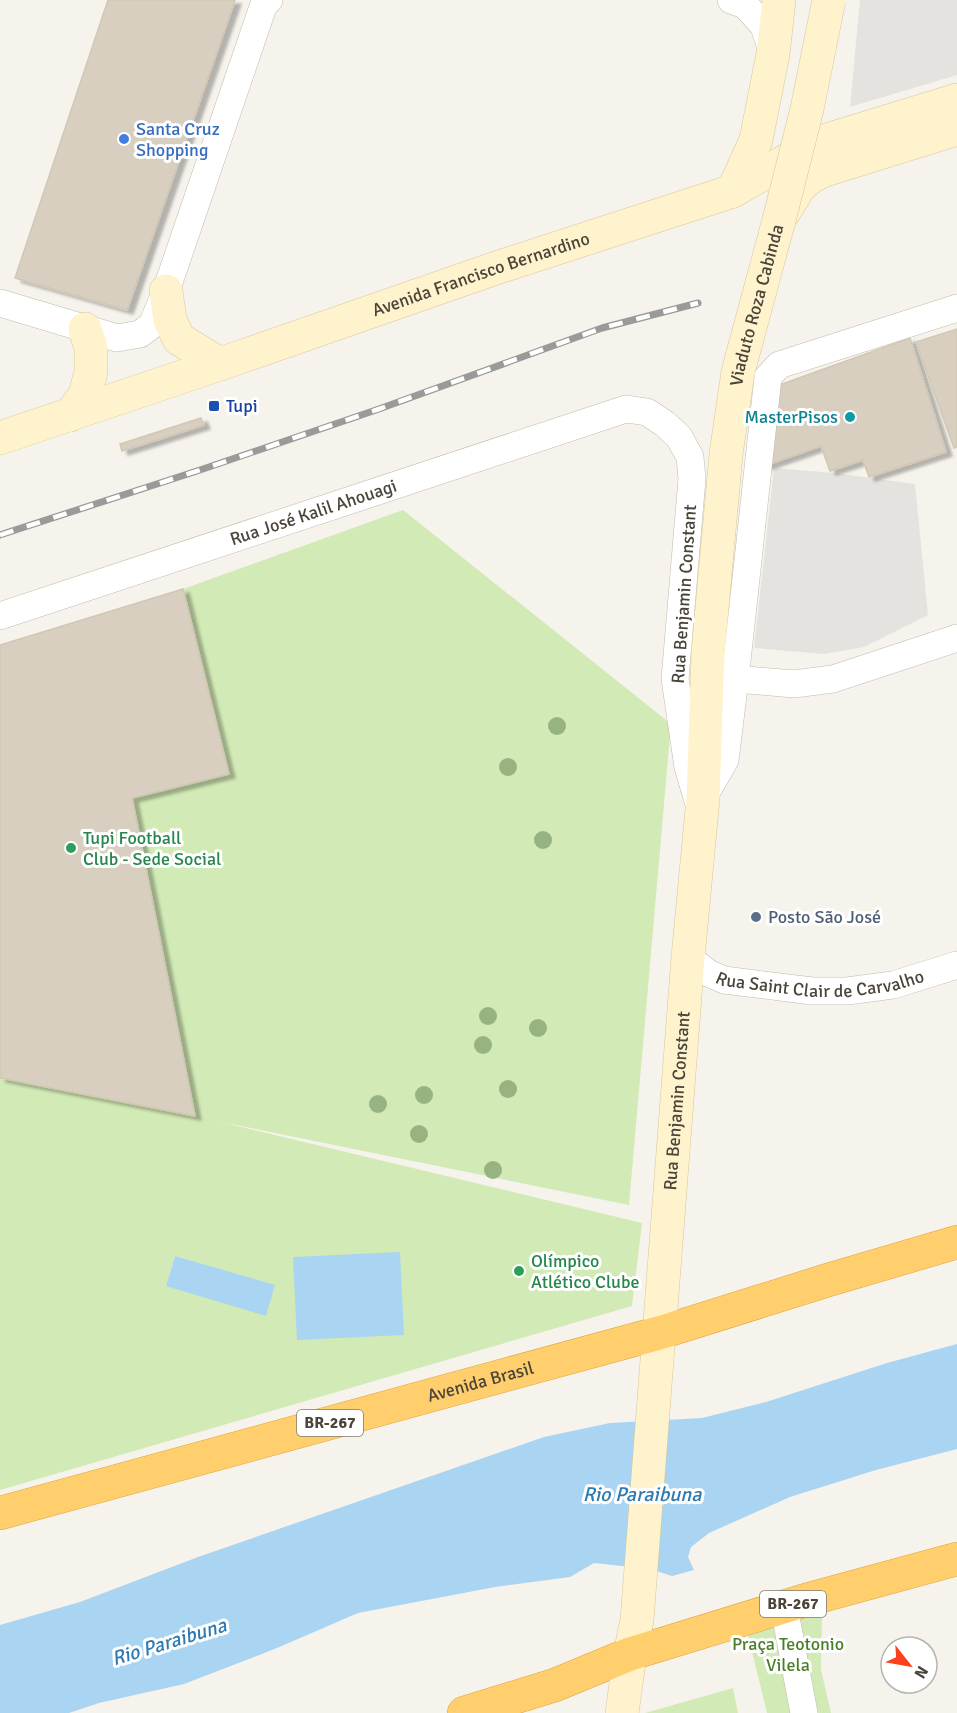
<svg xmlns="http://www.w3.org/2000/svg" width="957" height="1713" viewBox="0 0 957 1713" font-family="Signika,sans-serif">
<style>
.green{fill:#d2eab5;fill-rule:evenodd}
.parking{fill:#e5e3e0}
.water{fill:#a9d4f2}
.building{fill:#d8cfc1;stroke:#d3c7b4;stroke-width:1.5;filter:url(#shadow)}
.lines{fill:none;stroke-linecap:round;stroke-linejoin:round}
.street-casing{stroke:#c2bbae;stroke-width:28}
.secondary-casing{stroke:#d6c79b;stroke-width:34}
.highway-casing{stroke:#e0a43c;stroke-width:34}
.street{stroke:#fff;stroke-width:27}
.secondary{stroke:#fff3cd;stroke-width:33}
.highway{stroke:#ffcf6e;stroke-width:33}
.rail-casing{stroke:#9a9a9a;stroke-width:7}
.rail{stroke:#fff;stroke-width:4.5;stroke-dasharray:14;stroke-linecap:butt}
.secondary-bridge-casing{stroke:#d6c79b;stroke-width:34;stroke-linecap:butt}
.secondary-bridge{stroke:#fff3cd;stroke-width:33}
.tree{fill:#97b381}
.shop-dot{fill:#3f7fe0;stroke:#fff;stroke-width:2}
.transit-dot{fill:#1a4fb4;stroke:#fff;stroke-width:2}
.culture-dot{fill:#0f9aa8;stroke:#fff;stroke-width:2}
.leisure-dot{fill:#2e9e5b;stroke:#fff;stroke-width:2}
.service-dot{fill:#5c6f8a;stroke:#fff;stroke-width:2}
.labels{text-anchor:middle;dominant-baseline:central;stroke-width:6;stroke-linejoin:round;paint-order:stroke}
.shield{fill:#fff;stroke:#817c74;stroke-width:1.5}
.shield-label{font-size:16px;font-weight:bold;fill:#4b4439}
.shop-label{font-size:18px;fill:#366cbe;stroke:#fff;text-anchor:start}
.street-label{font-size:18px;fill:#4b4439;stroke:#fff}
.transit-label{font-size:18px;fill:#164399;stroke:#fff;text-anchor:start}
.culture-label{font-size:18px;fill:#0d838f;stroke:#fff;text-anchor:end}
.leisure-label{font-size:18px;fill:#27864d;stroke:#fff;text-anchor:start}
.service-label{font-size:18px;fill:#4e5e75;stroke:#fff;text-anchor:start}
.park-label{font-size:18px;fill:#4a7f2a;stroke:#fff}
.water-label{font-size:20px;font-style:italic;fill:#2e7ab2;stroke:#fff}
</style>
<defs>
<filter id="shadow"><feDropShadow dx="6" dy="4" stdDeviation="1.5" flood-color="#0004"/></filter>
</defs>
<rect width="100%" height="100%" fill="#f6f3ec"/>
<path class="green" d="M403 510 671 724 629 1205 221 1122 642 1223 632 1306 0 1490V1078L195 1115 132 798 229 774 183 589ZM175 1256 275 1286H166Z
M822 1612 821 1670 831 1713H767L747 1631Z
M733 1688 738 1713H645Z"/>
<path class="parking" d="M860 0H957V75L850 107Z
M774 468 835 473 915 484 928 615 864 647 824 654 754 648Z"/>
<path class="water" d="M400 1252 404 1335 297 1340 293 1257Z
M175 1256 275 1285 266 1316 166 1286Z
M957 1344V1449L876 1470 790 1497 709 1533 691 1547 688 1557 694 1570 672 1576 650 1569 594 1563 570 1577 495 1587 358 1613 277 1648 184 1684 99 1703 69 1713H0V1625L80 1602 198 1557 544 1437 610 1423 702 1418 766 1402 887 1363Z"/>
<path class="building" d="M108 0H235L127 310 15 278Z
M957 329V447L954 448 916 342Z
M910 338 946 452 869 477 863 460 830 471 821 446 761 467 768 389Z
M201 418 204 425 122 451 120 444Z
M183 589 229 774 132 798 195 1116 0 1078V645Z"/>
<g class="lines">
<g class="street-casing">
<g id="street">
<path d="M731 0 745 5 764 26 773 54"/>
<path d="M0 303 117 338 140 334 152 325 166 291 264 4 269 0"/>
<path id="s1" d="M0 616 626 409 647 412 665 424 679 437 690 457 692 479 675 679 688 767 698 801"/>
<path d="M735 679 794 684 833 679 957 638"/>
<path d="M703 798 725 760 735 679 768 377 779 365 957 308"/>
<path id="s2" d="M688 957 708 973 724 980 812 991H847L893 985 957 965"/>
<path d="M784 1607 804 1713"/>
</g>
</g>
<g class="secondary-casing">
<g id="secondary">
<path d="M733 191 756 140 773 54 779 0"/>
<path d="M166 291 170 320 179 339 220 364"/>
<path d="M70 415 85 395 91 372V348L85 329"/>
<path id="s3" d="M0 438 220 364 499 267 733 191 817 143 957 100"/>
<path id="s4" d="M622 1713 630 1654 637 1620 688 957 703 799 708 652 726 454 738 372 779 220 800 186 811 177 822 171 957 129"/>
</g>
</g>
<g class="highway-casing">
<g id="highway">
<path id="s5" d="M0 1513 659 1333 828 1280 957 1242"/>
<path d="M464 1713 555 1685 630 1654 806 1600 957 1559"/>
</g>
</g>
<use href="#street" class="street"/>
<use href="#secondary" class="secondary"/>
<use href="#highway" class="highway"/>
<g class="rail-casing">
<path id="rail" d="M0 535 200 470 379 409 602 328 698 303"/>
</g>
<use href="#rail" class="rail"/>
<g class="secondary-bridge-casing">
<path id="secondary-bridge" d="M779 220 807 109 829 0"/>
</g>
<use href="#secondary-bridge" class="secondary-bridge"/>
</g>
<g class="tree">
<circle cx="557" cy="726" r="9"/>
<circle cx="508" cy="767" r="9"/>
<circle cx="543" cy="840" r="9"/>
<circle cx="488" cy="1016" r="9"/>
<circle cx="538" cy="1028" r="9"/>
<circle cx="483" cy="1045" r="9"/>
<circle cx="508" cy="1089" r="9"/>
<circle cx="424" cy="1095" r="9"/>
<circle cx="378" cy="1104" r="9"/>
<circle cx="419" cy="1134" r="9"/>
<circle cx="493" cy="1170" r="9"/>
</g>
<circle class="shop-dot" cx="124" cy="139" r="6"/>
<rect class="transit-dot" x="208" y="400" width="12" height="12" rx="3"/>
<circle class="culture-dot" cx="850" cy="417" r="6"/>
<g class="leisure-dot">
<circle cx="71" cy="848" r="6"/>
<circle cx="519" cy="1271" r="6"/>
</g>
<circle class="service-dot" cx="756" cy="917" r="6"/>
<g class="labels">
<g class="shield">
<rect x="297" y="1410" width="66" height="26" rx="4.5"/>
<rect x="760" y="1591" width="66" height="26" rx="4.5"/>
</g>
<g class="shield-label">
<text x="330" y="1423">BR-267</text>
<text x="793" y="1604">BR-267</text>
</g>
<g class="shop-label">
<text x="136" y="129">Santa Cruz<tspan x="136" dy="21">Shopping</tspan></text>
</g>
<g class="street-label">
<text stroke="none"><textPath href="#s3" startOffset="508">Avenida Francisco Bernardino</textPath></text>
<text stroke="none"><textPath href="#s4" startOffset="1416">Viaduto Roza Cabinda</textPath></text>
<text stroke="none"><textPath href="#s1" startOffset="330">Rua José Kalil Ahouagi</textPath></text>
<text transform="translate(684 594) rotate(-86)">Rua Benjamin Constant</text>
<text stroke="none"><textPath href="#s2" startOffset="140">Rua Saint Clair de Carvalho</textPath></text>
<text stroke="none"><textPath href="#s4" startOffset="615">Rua Benjamin Constant</textPath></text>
<text stroke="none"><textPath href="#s5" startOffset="498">Avenida Brasil</textPath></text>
</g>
<g class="transit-label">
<text x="226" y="406">Tupi</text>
</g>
<g class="culture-label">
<text x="838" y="417">MasterPisos</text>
</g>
<g class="leisure-label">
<text x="83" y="838">Tupi Football<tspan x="83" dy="21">Club - Sede Social</tspan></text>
<text x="531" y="1261">Olímpico<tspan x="531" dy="21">Atlético Clube</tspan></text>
</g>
<g class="service-label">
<text x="768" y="917">Posto São José</text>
</g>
<g class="park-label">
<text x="788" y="1644">Praça Teotonio<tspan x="788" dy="21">Vilela</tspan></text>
</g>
<g class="water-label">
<text x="642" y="1494">Rio Paraibuna</text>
<text transform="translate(169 1642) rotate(-17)">Rio Paraibuna</text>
</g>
</g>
<g transform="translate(909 1665) rotate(121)"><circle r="28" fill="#ffffff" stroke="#b7b4b0" stroke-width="1.5"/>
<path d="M0-4.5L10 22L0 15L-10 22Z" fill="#fc3f1d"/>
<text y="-9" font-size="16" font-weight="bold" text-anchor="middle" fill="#4b4439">N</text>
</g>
</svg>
